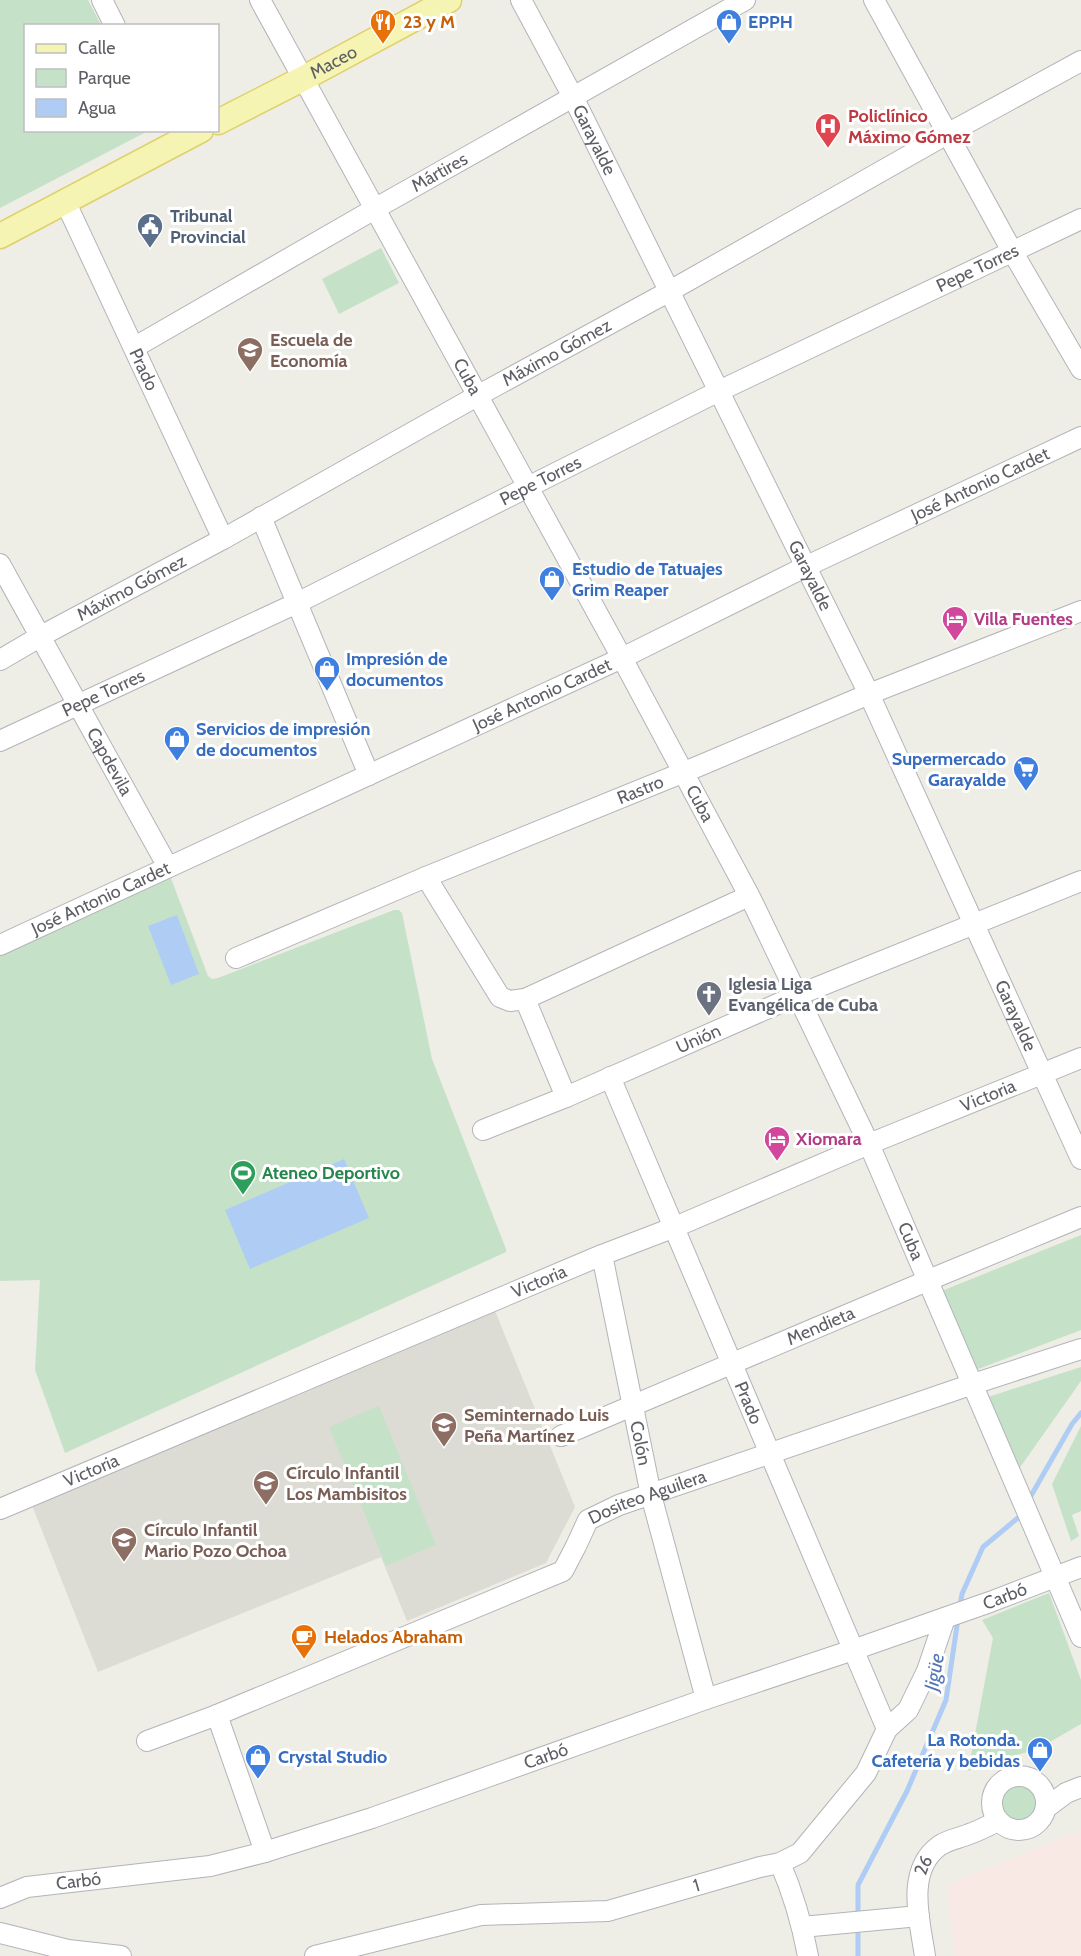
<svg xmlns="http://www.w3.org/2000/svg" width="1081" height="1956" viewBox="0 0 1081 1956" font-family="Cabin,sans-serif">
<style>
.education{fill:#dddcd4}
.medical{fill:#f8e9e4}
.green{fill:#c5e2c9}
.water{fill:#afccf4}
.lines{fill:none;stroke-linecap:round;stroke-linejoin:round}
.stream{stroke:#afccf4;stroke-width:5}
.minor-casing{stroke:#b3b4b9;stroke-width:22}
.major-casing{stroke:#e0d06c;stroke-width:27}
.minor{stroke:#fff;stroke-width:20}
.major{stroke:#f5f4b3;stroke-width:24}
.labels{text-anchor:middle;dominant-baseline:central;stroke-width:6;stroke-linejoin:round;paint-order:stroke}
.food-label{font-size:18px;font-weight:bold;fill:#c56008;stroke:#fff;text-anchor:start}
.shop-label{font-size:18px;font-weight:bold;fill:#366cbe;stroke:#fff;text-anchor:start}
.street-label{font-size:18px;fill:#5d5f64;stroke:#fff}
.health-label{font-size:18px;font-weight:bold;fill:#be3a42;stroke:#fff;text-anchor:start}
.service-label{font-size:18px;font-weight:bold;fill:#4e5e75;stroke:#fff;text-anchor:start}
.education-label{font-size:18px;font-weight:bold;fill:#785e54;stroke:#fff;text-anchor:start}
.hotel-label{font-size:18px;font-weight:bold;fill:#b23c85;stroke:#fff;text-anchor:start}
.worship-label{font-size:18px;font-weight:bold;fill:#5b616d;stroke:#fff;text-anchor:start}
.leisure-label{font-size:18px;font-weight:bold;fill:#27864d;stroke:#fff;text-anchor:start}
.water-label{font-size:20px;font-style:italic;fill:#5476b5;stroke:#fff}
</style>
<rect width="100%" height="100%" fill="#eeede6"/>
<path class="education" d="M493 1306 575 1507 546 1563 407 1621 381 1557 98 1672 31 1503 313 1389 310 1381Z"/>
<path class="medical" d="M1081 1830V1956H956L947 1885Z"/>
<path class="green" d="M0 0H88L101 25 26 26V130L148 131 0 208Z
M381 248 399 283 339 314 322 279Z
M169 873 208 976 212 979 218 978 394 910H399L402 913 432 1059 506 1249V1252L65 1453 35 1370 40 1280 0 1281V948Z
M1081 1235V1330L973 1371 939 1292Z
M1081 1367V1381L1016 1473 985 1398Z
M379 1406 436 1545 386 1566 329 1427Z
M1081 1426V1511L1072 1515 1079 1536 1071 1541 1052 1484Z
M1049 1593 1081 1680V1724L1036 1750 996 1760 968 1771 993 1638 982 1620Z
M1001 1803a18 18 0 1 1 36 0a18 18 0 1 1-36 0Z"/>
<path class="water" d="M177 915 199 974 171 985 148 926Z
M344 1159 369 1218 250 1269 225 1210Z"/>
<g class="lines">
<path class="stream" d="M1028 1501 1072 1424 1081 1413
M960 1606 962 1594 983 1547 1019 1517 1022 1512
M858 1956V1885L907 1791 946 1700 958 1619"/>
<g class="minor-casing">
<g id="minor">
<path d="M102 0 115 26"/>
<path id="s1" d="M260 0 622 658 751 899 869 1144 1081 1637"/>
<path id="s2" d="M521 0 573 97 869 694 1081 1159"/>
<path d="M874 0 1012 251 1081 369"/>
<path id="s3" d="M65 201 223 539"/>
<path id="s4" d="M135 347 385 203 745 0"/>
<path d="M261 517 369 775"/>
<path id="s5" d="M0 564 168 867"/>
<path id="s6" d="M0 660 41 636 223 539 477 396 668 292 947 134 1081 61"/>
<path id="s7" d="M0 741 297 603 719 391 1081 219"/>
<path d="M426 877 500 997 510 1001 525 999 566 1097"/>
<path id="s8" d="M0 945 622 658 807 566 1081 437"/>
<path id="s9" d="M236 958 426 877 699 766 869 694 1081 611"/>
<path d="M525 999 749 896"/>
<path id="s10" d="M610 1077 887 1729"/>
<path id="s11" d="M483 1130 566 1097 798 995 1081 881"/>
<path id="s12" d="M602 1255 651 1495 706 1699"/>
<path id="s13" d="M561 1436 936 1277 1081 1217"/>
<path id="s14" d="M0 1509 602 1255 675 1227 869 1144 1081 1058"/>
<path d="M217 1715 265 1852"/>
<path id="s15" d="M147 1741 217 1715 563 1571 576 1546 588 1520 619 1505 964 1387 1081 1349"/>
<circle cx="1019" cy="1803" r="27"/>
<path d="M1046 1808 1066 1793 1081 1787"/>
<path d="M780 1863C793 1893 802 1924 808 1956"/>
<path id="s16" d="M0 1898 27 1887 210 1866 265 1852 372 1818 706 1699 853 1650 990 1602 1081 1567"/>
<path d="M802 1927 919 1916"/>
<path d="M0 1933 68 1950 121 1956"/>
<path id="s17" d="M315 1956 481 1915 608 1911 760 1867 780 1863 800 1853 866 1773 887 1729 908 1710 927 1671 945 1618"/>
<path id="s18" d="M925 1956C920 1922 905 1871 939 1846 947 1840 960 1838 969 1834 979 1831 989 1825 998 1821"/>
</g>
</g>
<g class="major-casing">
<g id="major">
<path id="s19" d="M218 122 304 78 449 0"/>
<path d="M0 236 201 130"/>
</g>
</g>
<use href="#minor" class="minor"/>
<use href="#major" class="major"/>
</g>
<defs>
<g id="restaurant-pin" transform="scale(1.35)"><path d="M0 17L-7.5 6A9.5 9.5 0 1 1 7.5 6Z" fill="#e8710a" stroke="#fff"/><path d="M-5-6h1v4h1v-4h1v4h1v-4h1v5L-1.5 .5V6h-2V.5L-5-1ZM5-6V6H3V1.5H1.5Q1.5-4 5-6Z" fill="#fff"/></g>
<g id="shop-pin" transform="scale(1.35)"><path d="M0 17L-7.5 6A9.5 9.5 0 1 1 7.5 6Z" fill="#3f7fe0" stroke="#fff"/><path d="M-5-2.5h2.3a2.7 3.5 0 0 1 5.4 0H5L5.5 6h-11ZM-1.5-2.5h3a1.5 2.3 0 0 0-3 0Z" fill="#fff"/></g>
<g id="hospital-pin" transform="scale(1.35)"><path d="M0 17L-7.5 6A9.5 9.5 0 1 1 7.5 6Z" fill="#e0444e" stroke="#fff"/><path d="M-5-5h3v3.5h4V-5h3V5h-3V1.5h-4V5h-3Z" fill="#fff"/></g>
<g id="civic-pin" transform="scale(1.35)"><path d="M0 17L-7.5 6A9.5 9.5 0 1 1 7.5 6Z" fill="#5c6f8a" stroke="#fff"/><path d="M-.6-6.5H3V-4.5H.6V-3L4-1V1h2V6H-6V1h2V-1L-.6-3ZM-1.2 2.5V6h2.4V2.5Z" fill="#fff"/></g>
<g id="university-pin" transform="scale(1.35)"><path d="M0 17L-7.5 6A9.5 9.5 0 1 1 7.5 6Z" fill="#8d6e63" stroke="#fff"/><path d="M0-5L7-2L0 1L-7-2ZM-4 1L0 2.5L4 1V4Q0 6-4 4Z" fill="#fff"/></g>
<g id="hotel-pin" transform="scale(1.35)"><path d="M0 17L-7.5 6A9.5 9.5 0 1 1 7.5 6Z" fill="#d1479c" stroke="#fff"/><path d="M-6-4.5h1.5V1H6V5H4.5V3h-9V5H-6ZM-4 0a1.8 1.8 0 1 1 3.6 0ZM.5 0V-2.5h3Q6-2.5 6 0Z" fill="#fff"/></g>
<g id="supermarket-pin" transform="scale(1.35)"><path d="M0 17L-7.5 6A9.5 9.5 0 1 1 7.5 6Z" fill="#3f7fe0" stroke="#fff"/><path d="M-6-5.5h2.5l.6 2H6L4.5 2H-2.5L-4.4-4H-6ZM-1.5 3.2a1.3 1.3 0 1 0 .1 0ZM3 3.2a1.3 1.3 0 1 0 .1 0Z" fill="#fff"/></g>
<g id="church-pin" transform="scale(1.35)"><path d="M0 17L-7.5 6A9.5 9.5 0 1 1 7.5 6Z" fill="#6b7280" stroke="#fff"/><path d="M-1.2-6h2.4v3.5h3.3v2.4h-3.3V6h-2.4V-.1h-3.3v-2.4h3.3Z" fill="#fff"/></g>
<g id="stadium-pin" transform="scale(1.35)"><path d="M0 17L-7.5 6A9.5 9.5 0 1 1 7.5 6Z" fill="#2e9e5b" stroke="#fff"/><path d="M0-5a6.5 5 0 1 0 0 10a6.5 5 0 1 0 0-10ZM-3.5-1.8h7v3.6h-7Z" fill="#fff"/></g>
<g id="school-pin" transform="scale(1.35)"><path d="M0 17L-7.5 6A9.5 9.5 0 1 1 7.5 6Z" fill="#8d6e63" stroke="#fff"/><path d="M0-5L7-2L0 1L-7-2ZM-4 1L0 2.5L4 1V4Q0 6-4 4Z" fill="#fff"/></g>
<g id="cafe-pin" transform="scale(1.35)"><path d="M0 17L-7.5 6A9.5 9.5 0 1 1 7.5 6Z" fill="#e8710a" stroke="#fff"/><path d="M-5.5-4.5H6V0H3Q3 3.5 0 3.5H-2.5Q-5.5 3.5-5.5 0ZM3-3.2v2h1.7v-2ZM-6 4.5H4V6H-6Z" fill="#fff"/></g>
</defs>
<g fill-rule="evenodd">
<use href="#restaurant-pin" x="383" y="22"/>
<use href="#shop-pin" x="729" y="22"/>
<use href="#hospital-pin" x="828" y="126"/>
<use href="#civic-pin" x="150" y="226"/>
<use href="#university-pin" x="250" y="350"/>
<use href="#shop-pin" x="552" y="579"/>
<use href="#hotel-pin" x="955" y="619"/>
<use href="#shop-pin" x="327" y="669"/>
<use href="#shop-pin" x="177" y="739"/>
<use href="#supermarket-pin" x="1026" y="769"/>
<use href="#church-pin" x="709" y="994"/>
<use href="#hotel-pin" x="777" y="1139"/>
<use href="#stadium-pin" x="243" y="1173"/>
<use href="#school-pin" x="444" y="1425"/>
<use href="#school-pin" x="266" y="1483"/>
<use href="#school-pin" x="124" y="1540"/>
<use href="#cafe-pin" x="304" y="1637"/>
<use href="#shop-pin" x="1040" y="1750"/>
<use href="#shop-pin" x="258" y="1757"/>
</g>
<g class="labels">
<g class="food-label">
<text x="403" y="22">23 y M</text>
<text x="324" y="1637">Helados Abraham</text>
</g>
<g class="shop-label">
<text x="748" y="22">EPPH</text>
<text x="572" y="569">Estudio de Tatuajes<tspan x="572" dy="21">Grim Reaper</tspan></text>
<text x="346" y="659">Impresión de<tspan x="346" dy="21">documentos</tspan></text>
<text x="196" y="729">Servicios de impresión<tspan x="196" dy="21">de documentos</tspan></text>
<text x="1006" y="759" text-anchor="end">Supermercado<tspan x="1006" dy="21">Garayalde</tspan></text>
<text x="1020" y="1740" text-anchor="end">La Rotonda.<tspan x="1020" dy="21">Cafetería y bebidas</tspan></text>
<text x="278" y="1757">Crystal Studio</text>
</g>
<g class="street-label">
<text stroke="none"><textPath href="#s19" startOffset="130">Maceo</textPath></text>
<text stroke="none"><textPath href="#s2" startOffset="158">Garayalde</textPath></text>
<text stroke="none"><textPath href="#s4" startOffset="351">Mártires</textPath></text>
<text stroke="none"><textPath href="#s7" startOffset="1086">Pepe Torres</textPath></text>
<text stroke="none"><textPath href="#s6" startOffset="636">Máximo Gómez</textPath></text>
<text stroke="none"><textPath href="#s3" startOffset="186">Prado</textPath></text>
<text stroke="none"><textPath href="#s1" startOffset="430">Cuba</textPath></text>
<text stroke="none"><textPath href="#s7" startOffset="600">Pepe Torres</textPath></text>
<text stroke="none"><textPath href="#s8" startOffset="1083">José Antonio Cardet</textPath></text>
<text stroke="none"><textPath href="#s2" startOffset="644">Garayalde</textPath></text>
<text stroke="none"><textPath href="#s6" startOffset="150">Máximo Gómez</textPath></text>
<text stroke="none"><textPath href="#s7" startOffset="114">Pepe Torres</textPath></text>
<text stroke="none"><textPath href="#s8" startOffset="597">José Antonio Cardet</textPath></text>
<text stroke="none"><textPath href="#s5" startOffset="226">Capdevila</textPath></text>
<text stroke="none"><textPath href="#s9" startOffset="438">Rastro</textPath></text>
<text stroke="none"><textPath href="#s1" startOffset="916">Cuba</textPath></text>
<text stroke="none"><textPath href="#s8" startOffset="111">José Antonio Cardet</textPath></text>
<text stroke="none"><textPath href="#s2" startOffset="1130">Garayalde</textPath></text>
<text stroke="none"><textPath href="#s11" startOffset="234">Unión</textPath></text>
<text stroke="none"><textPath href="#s14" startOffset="1071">Victoria</textPath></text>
<text stroke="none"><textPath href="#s1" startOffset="1402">Cuba</textPath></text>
<text stroke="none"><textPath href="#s14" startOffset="585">Victoria</textPath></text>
<text stroke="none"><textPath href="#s13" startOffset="282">Mendieta</textPath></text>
<text stroke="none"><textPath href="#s10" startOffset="354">Prado</textPath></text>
<text stroke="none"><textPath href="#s12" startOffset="192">Colón</textPath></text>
<text stroke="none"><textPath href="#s14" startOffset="99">Victoria</textPath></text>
<text stroke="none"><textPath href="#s15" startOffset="570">Dositeo Aguilera</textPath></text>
<text stroke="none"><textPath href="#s16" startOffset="1053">Carbó</textPath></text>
<text stroke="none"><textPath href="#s16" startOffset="567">Carbó</textPath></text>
<text stroke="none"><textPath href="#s18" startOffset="92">26</textPath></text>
<text stroke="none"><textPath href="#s16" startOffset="81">Carbó</textPath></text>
<text stroke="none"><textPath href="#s17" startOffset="390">1</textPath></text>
</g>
<g class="health-label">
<text x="848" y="116">Policlínico<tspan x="848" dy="21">Máximo Gómez</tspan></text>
</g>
<g class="service-label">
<text x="170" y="216">Tribunal<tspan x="170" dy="21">Provincial</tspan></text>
</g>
<g class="education-label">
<text x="270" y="340">Escuela de<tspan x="270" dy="21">Economía</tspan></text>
<text x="464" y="1415">Seminternado Luis<tspan x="464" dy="21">Peña Martínez</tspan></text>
<text x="286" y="1473">Círculo Infantil<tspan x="286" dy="21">Los Mambisitos</tspan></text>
<text x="144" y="1530">Círculo Infantil<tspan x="144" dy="21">Mario Pozo Ochoa</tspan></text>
</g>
<g class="hotel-label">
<text x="974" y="619">Villa Fuentes</text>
<text x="796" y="1139">Xiomara</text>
</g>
<g class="worship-label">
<text x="728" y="984">Iglesia Liga<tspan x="728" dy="21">Evangélica de Cuba</tspan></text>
</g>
<g class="leisure-label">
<text x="262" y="1173">Ateneo Deportivo</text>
</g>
<g class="water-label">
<text transform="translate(934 1672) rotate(-80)">Jigüe</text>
</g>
</g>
<rect x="24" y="24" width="195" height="108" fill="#ffffff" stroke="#bebfc1" stroke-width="1.5"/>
<rect x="36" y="44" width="30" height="9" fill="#f5f4b3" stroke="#bebfc1" stroke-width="1.5"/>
<text x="78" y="54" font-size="18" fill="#5d5f64">Calle</text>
<rect x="36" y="69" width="30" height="18" fill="#c5e2c9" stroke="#bebfc1" stroke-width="1.5"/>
<text x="78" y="84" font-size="18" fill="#5d5f64">Parque</text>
<rect x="36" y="99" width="30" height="18" fill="#afccf4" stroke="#bebfc1" stroke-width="1.5"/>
<text x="78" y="114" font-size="18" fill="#5d5f64">Agua</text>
</svg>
